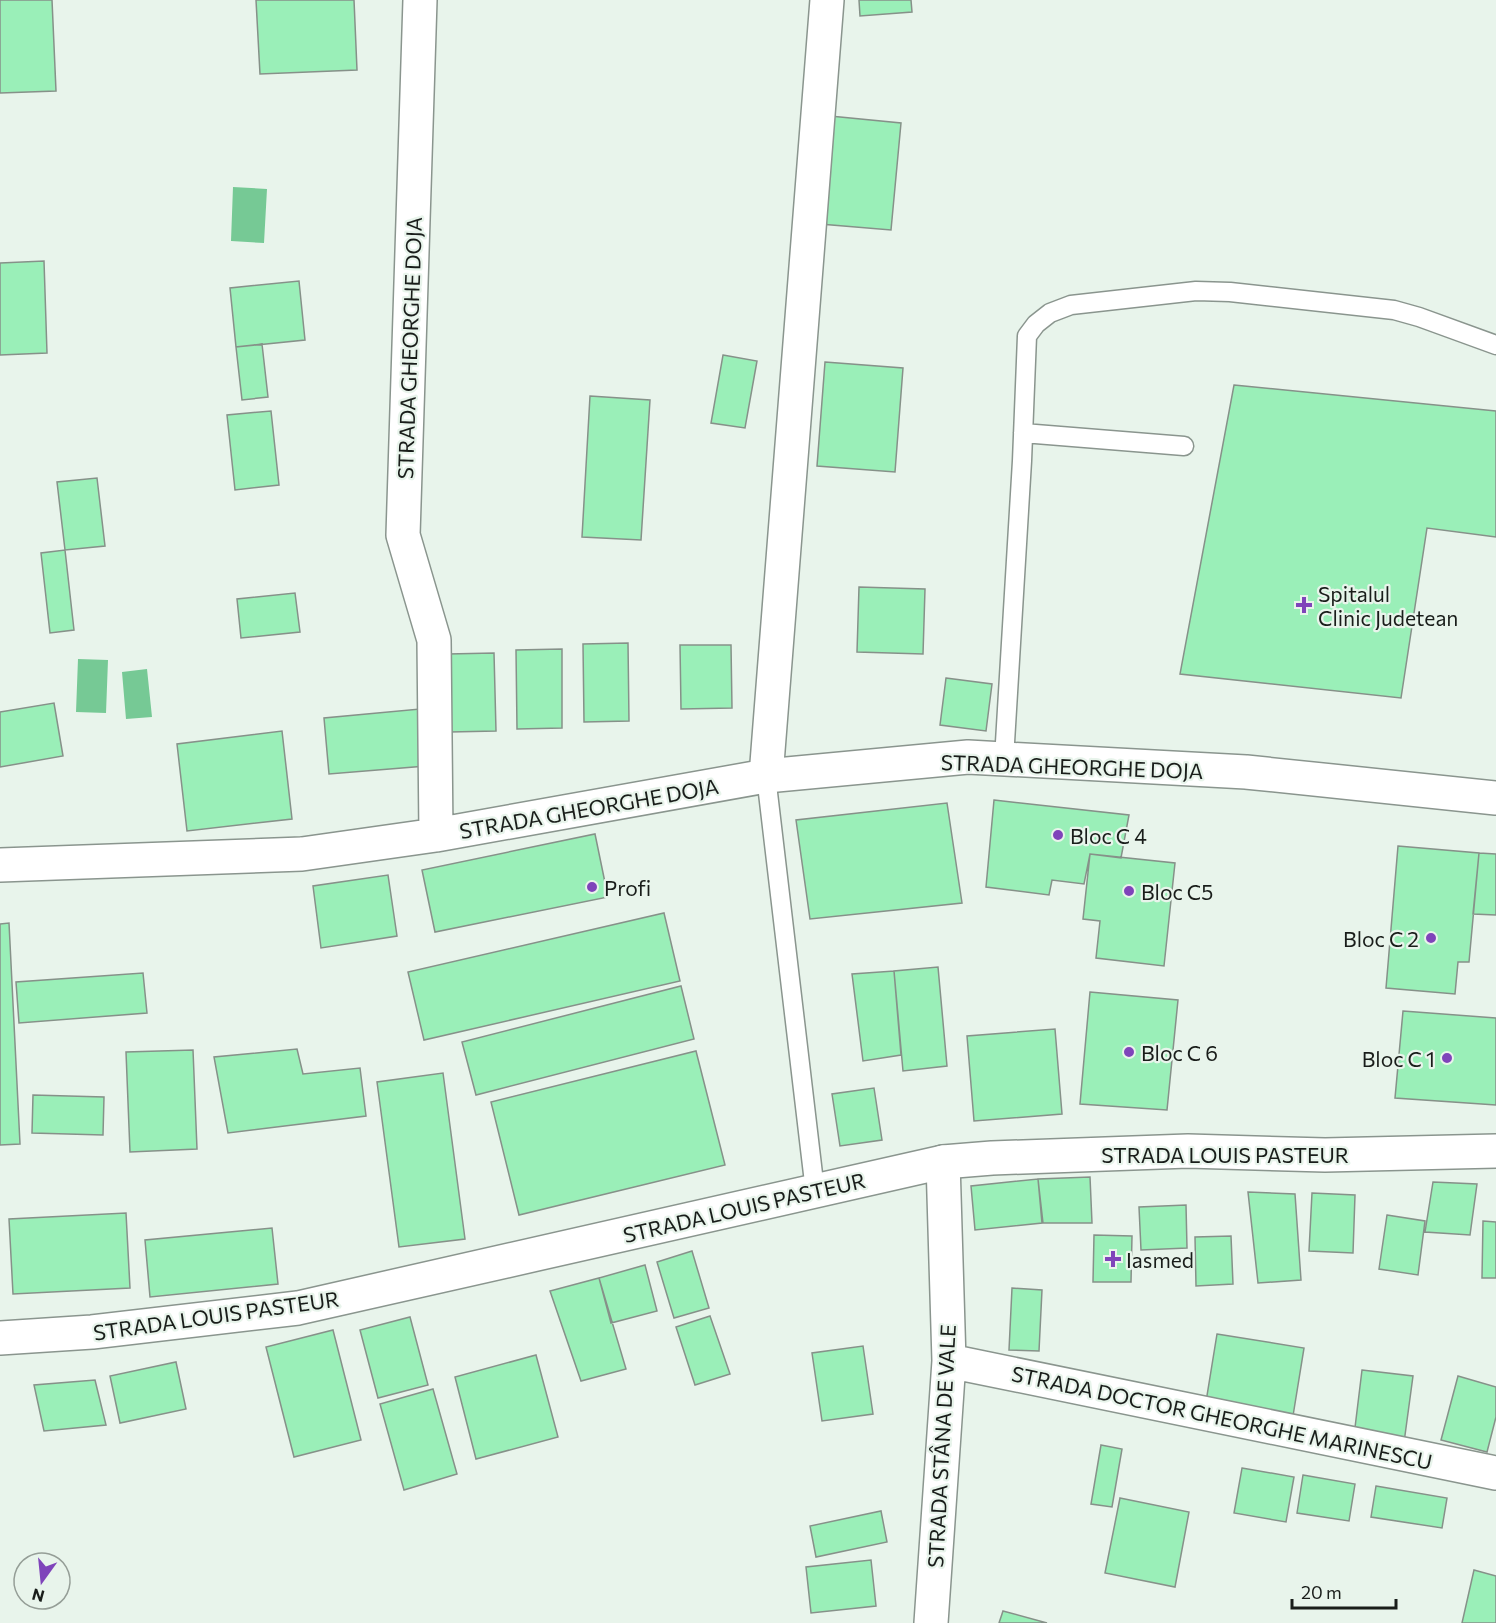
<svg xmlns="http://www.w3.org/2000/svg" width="1496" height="1623" viewBox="0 0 1496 1623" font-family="Commissioner,sans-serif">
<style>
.water{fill:#76c995}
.building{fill:#9aefb8;stroke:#869189;stroke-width:1.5}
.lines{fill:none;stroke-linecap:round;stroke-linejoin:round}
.service-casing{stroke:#8a958e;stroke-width:21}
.minor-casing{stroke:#8a958e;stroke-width:36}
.secondary-casing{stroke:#8a958e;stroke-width:36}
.service{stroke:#fff;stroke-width:18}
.minor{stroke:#fff;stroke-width:33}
.secondary{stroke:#fff;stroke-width:33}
.poi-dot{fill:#7f44ba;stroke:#e8f4eb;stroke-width:2}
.labels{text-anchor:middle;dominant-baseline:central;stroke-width:4.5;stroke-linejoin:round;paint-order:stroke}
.street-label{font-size:21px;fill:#191d1a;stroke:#e8f4eb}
.poi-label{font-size:21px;fill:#191d1a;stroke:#e8f4eb;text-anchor:start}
</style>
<rect width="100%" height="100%" fill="#e8f4eb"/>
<path class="water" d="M233 187 267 189 264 243 231 241Z
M78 659 108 660 106 713 76 712Z
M147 669 152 717 126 719 122 672Z"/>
<path class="building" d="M0 0H52L56 91 0 93Z
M256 0H354L357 70 260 74Z
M859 0H911L912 12 860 16Z
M830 116 901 123 891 230 820 224Z
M44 261 47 353 0 355V263Z
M299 281 305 340 236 347 230 288Z
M262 344 268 397 242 400 236 347Z
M723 355 757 361 745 428 711 423Z
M825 362 903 368 895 472 817 466Z
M1234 385 1496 411V537L1427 528 1401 698 1180 674Z
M590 396 650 400 641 540 582 537Z
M271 411 279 485 235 490 227 415Z
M97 478 105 546 65 550 57 482Z
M65 550 74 630 50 633 41 553Z
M859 587 925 589 923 654 857 652Z
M295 593 300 632 241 638 237 599Z
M628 643 629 721 584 722 583 644Z
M680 645H731L732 708 681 709Z
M562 649V728L517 729 516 650Z
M494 653 496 731 450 732 448 654Z
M946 678 992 684 986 731 940 725Z
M54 703 63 756 0 767V712Z
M420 709 426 766 329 774 324 718Z
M282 731 292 819 187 831 177 744Z
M994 800 1129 815 1121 858 1090 854 1084 884 1052 880 1049 895 986 887Z
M947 803 962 903 810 919 796 820Z
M595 834 608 897 435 932 422 870Z
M1398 846 1479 853 1469 962H1458L1455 994 1386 988Z
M1479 853 1496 854V915L1473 914Z
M1090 854 1175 863 1164 966 1096 958 1100 921 1083 919Z
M388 875 397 936 321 948 313 886Z
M664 913 680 981 424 1040 408 972Z
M9 923 20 1144 0 1145V924Z
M938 967 947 1066 903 1071 894 971Z
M894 971 901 1055 863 1061 852 974Z
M143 973 147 1013 19 1023 16 982Z
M681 986 694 1039 476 1095 462 1042Z
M1090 992 1178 1000 1167 1110 1080 1104Z
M1403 1011 1496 1018V1105L1395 1098Z
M1055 1029 1062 1114 974 1121 967 1036Z
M297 1049 303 1074 360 1068 366 1116 228 1133 214 1057Z
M193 1050 197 1149 130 1152 126 1052Z
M696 1051 725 1165 519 1215 491 1102Z
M443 1073 465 1239 399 1247 377 1082Z
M874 1088 882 1140 840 1146 832 1094Z
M33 1095 104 1097 103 1135 32 1133Z
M1090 1177 1092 1223H1043L1038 1179Z
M1038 1179 1042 1223 975 1230 971 1186Z
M1433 1182 1477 1184 1470 1235 1425 1232Z
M1248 1192 1295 1194 1301 1280 1258 1283Z
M1312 1193 1355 1195 1353 1253 1309 1251Z
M1186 1205 1187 1248 1141 1250 1139 1207Z
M126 1213 130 1288 13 1294 9 1219Z
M1387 1215 1425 1221 1418 1275 1379 1269Z
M1483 1221 1496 1222V1278H1482Z
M272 1228 278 1284 150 1297 145 1240Z
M1094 1235 1132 1236 1131 1282H1093Z
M1231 1236 1233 1284 1196 1286 1195 1237Z
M692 1251 709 1308 674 1318 657 1262Z
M645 1265 657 1311 611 1323 599 1278Z
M599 1278 626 1369 581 1381 550 1291Z
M1012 1288 1042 1290 1039 1351 1009 1350Z
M710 1316 730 1374 695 1385 676 1327Z
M410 1317 428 1385 378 1398 360 1330Z
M333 1330 361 1440 294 1457 266 1347Z
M1217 1334 1304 1348 1292 1422 1205 1408Z
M863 1346 873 1414 822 1421 812 1353Z
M536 1355 558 1437 476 1459 455 1377Z
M176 1362 186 1409 120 1423 110 1376Z
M1362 1370 1413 1376 1403 1450 1353 1444Z
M1458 1376 1496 1387V1417L1487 1452 1441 1440Z
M95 1380 106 1425 44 1431 34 1385Z
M433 1389 457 1474 404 1490 380 1404Z
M1101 1445 1122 1449 1112 1507 1091 1504Z
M1242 1468 1294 1477 1286 1522 1234 1513Z
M1303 1475 1355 1484 1349 1521 1297 1513Z
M1376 1486 1447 1498 1442 1528 1371 1517Z
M1120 1498 1189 1512 1175 1587 1105 1573Z
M881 1511 887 1542 816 1557 810 1526Z
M871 1560 876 1606 811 1613 806 1567Z
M1474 1570 1496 1576V1623H1462Z
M1003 1611 1047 1623H999Z"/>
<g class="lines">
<g class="service-casing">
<path id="service" d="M1023 433 1184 446
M1004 759 1022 461 1027 336 1036 324 1050 313 1071 305 1196 291 1230 292 1394 310 1419 317 1496 345
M766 776 815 1191"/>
</g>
<g class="minor-casing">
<path id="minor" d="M420 0 403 535 434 640 436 835
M766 776 827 0
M0 865 302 854 436 835 766 776 968 757 1246 772 1496 798
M949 1361 1496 1473
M931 1623 949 1361 943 1162"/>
</g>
<g class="secondary-casing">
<path id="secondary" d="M0 1338 92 1332 298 1308 943 1162 992 1158 1188 1151 1325 1155 1496 1151"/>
</g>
<use href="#service" class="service"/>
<use href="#minor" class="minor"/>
<use href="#secondary" class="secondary"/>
</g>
<g class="poi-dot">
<path d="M1301 596h6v6h6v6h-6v6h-6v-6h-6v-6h6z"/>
<circle cx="1058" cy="835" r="6"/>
<circle cx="592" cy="887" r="6"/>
<circle cx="1129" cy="891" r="6"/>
<circle cx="1431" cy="938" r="6"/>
<circle cx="1129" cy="1052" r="6"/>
<circle cx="1447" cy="1058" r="6"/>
<path d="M1110 1250h6v6h6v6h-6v6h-6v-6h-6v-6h6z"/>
</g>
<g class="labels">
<g class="street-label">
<text transform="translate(409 348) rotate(-88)">STRADA GHEORGHE DOJA</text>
<text transform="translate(1072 766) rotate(2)">STRADA GHEORGHE DOJA</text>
<text transform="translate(589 808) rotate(-10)">STRADA GHEORGHE DOJA</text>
<text x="1225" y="1154">STRADA LOUIS PASTEUR</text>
<text transform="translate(744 1207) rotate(-13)">STRADA LOUIS PASTEUR</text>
<text transform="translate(216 1315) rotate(-8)">STRADA LOUIS PASTEUR</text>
<text transform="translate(1222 1417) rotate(12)">STRADA DOCTOR GHEORGHE MARINESCU</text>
<text transform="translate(941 1446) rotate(-87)">STRADA STÂNA DE VALE</text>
</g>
<g class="poi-label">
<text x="1318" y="593">Spitalul<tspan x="1318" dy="24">Clinic Judetean</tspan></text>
<text x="1070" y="835">Bloc C 4</text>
<text x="604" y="887">Profi</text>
<text x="1141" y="891">Bloc C5</text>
<text x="1419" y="938" text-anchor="end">Bloc C 2</text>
<text x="1141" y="1052">Bloc C 6</text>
<text x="1435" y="1058" text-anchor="end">Bloc C 1</text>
<text x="1126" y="1259">Iasmed</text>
</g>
</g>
<g transform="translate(42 1581) rotate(195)"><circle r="28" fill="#e8f4eb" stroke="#959e97" stroke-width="1.5"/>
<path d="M0-4.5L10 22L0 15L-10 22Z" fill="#7f44ba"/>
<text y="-9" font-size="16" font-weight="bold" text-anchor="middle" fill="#191d1a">N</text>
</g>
<path d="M1292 1599v9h104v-9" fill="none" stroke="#191d1a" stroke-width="3"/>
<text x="1301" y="1599" font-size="18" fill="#191d1a" stroke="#e8f4eb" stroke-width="4.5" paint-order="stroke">20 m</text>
</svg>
